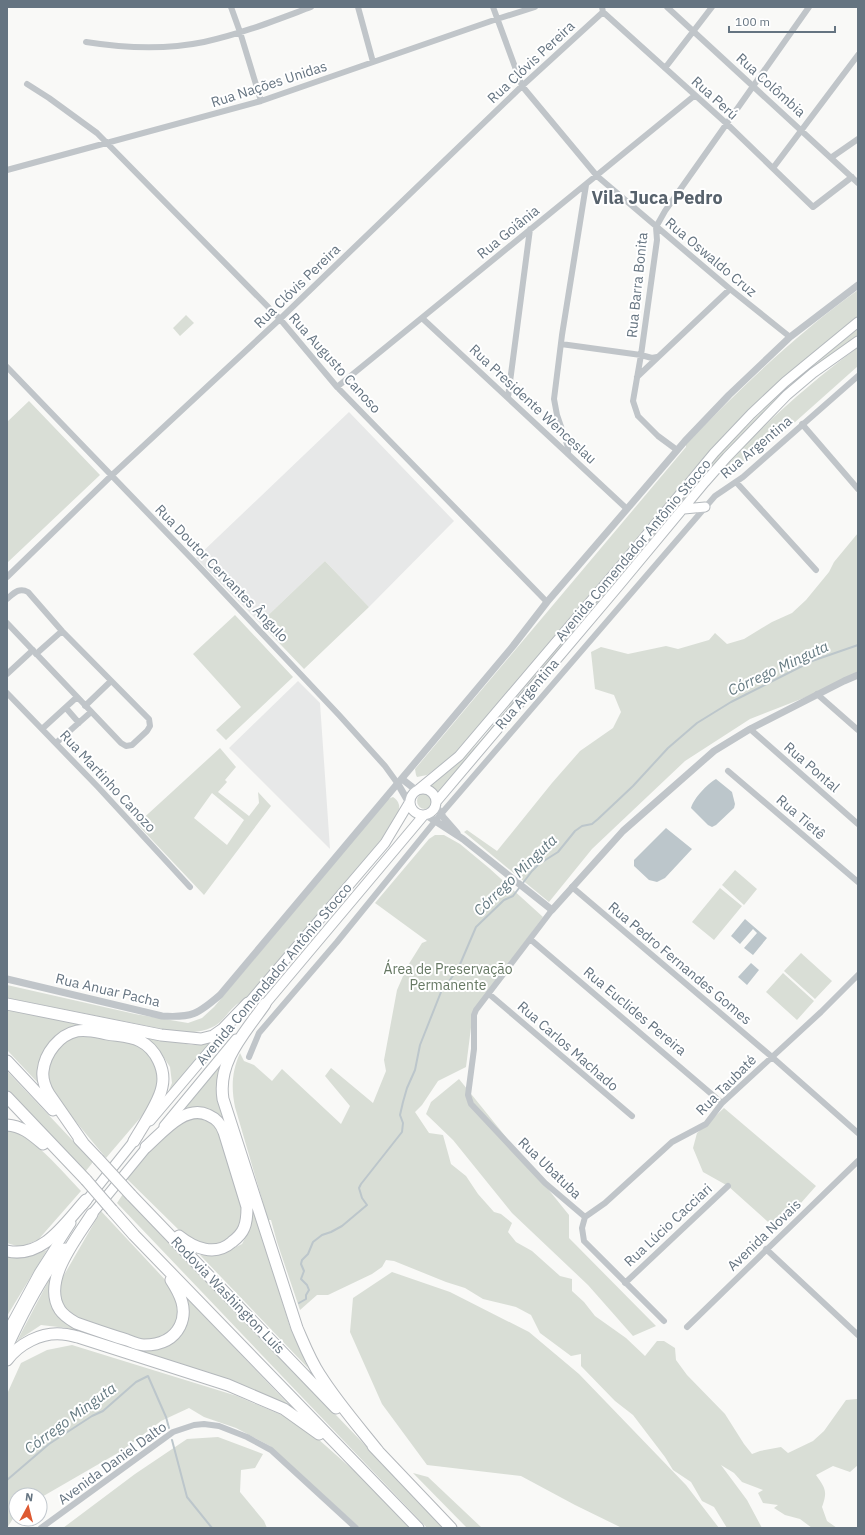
<svg xmlns="http://www.w3.org/2000/svg" width="865" height="1535" viewBox="0 0 865 1535" font-family="'IBM Plex Sans',sans-serif">
<style>
.built{fill:#e7e8e8}
.green{fill:#d9ded6;fill-rule:evenodd}
.water{fill:#bcc6cb}
.lines{fill:none;stroke-linecap:round;stroke-linejoin:round}
.stream{stroke:#bcc6cb;stroke-width:2}
.primary-casing{stroke:#b4b9bd;stroke-width:11}
.motorway-casing{stroke:#b4b8bc;stroke-width:13}
.minor{stroke:#c0c5c9;stroke-width:6}
.tertiary{stroke:#c0c5c9;stroke-width:7}
.primary{stroke:#fff;stroke-width:9}
.motorway{stroke:#fff;stroke-width:11}
.motorway-bridge-casing{stroke:#b4b8bc;stroke-width:13;stroke-linecap:butt}
.motorway-bridge{stroke:#fff;stroke-width:11}
.labels{text-anchor:middle;dominant-baseline:central;stroke-width:4;stroke-linejoin:round;paint-order:stroke}
.street-label{font-size:14px;fill:#657481;stroke:#fff}
.park-label{font-size:14px;fill:#677964;stroke:#fff}
.water-label{font-size:15px;font-style:italic;fill:#657a82;stroke:#fff}
.district-label{font-size:18px;font-weight:bold;fill:#57626c;stroke:#fff}
</style>
<rect width="100%" height="100%" fill="#f9f9f7"/>
<path class="built" d="M349 412 454 521 369 607 325 561 260 623 196 558Z
M298 681 320 703 330 849 229 748Z"/>
<path class="green" d="M858 290V317L757 402 731 429 694 469 497 707 455 754 427 775 417 777 416 775 415 769 686 447V444C740 389 795 335 858 290Z
M186 315 194 323 180 336 173 328Z
M858 328V336L836 352 735 442 439 796 429 784C451 772 463 759 480 741L723 450 775 398Z
M858 347V366L785 431 764 447 741 466 727 475 725 469 726 465C767 421 810 383 858 347Z
M29 401 100 475 7 563V422Z
M858 533V673L827 689 750 719 685 761 592 849 549 902 464 832 467 830 497 851 552 783 580 751 613 728 621 712 614 695 595 689 591 652 601 647 628 654 666 646 678 649 709 640 715 633 727 644 744 639 772 622 792 613 806 600 829 572 834 562Z
M325 561 369 607 304 669 260 623Z
M235 615 293 677 226 740 216 730 241 707 193 654Z
M220 748 236 767 225 780 227 782 218 792 249 816 259 803 258 792 271 806 204 895 137 824ZM212 793 244 820 227 845 194 818Z
M417 801a8 8 0 1 1 16 0a8 8 0 1 1-16 0Z
M393 797C396 799 398 801 399 805 401 814 387 832 382 840L248 999C233 1003 230 1013 219 1023 209 1031 196 1032 183 1033L7 998V985L135 1014 188 1023 202 1018 214 1007 388 799Z
M435 835H444L460 844 489 868 543 917 473 1012 466 1067 438 1081 422 1105 415 1112 429 1133 443 1135 451 1164 466 1176 478 1194 494 1212 501 1214 512 1223 508 1232 516 1242 532 1251 560 1276 572 1279V1291L584 1302 595 1316 626 1338 645 1356 657 1341H664L675 1348 676 1360 687 1375 725 1414 744 1444 752 1454 760 1451 781 1447 788 1453 813 1441 824 1431 846 1400 857 1399 858 1401V1465L850 1472 833 1466 816 1475C825 1488 828 1491 822 1507L827 1521 837 1528H812L800 1519 785 1515 774 1508 778 1505 763 1503 758 1493 763 1490 742 1482 734 1473 721 1465 747 1500 762 1528H727L714 1507 702 1501 691 1482 673 1470 665 1457 633 1415 615 1401 581 1366V1354L571 1356 540 1333 531 1315 516 1307 483 1299 465 1288 446 1282 394 1261 386 1260 382 1267 372 1274 328 1295H317L300 1310 277 1242 271 1220H268L235 1107C231 1087 232 1071 240 1053L244 1061 254 1065 272 1081 282 1069 341 1124 350 1106 325 1076 331 1068 373 1103 386 1071 384 1060 397 990 407 967 422 943 427 941 375 903 429 839Z
M735 870 757 889 744 905 722 885Z
M720 888 742 906 714 940 692 922Z
M801 953 832 981 815 999 784 971Z
M783 973 814 1001 797 1020 766 992Z
M7 1008 192 1045 214 1042 166 1097 172 1083 170 1067 161 1053 149 1041 80 1027 41 1065 38 1083 7 1050Z
M90 1034 128 1041 145 1048 156 1064 160 1078 157 1094 147 1110 106 1158 52 1093 46 1076 48 1061 56 1050 71 1036Z
M222 1061 219 1096 290 1327 308 1368 200 1255 213 1256 226 1252 242 1244 249 1231 252 1214 227 1128 201 1107 182 1111Z
M7 1071 93 1162 85 1172 7 1090Z
M459 1079 569 1215V1238L656 1326 633 1336 588 1285 512 1213 453 1140 426 1114 431 1102Z
M724 1108 816 1186 777 1230 728 1186 703 1172 693 1148 697 1133Z
M192 1116 208 1119 218 1128 240 1200 242 1214 239 1229 230 1239 218 1245 202 1244 183 1234 126 1178C144 1157 166 1126 192 1116Z
M7 1128C28 1131 65 1174 81 1191L38 1240 20 1247 7 1243Z
M123 1194 445 1528H427L117 1203Z
M101 1211 170 1285 177 1295 179 1317 168 1336 144 1342 76 1320 65 1311 58 1297 60 1282Z
M47 1250 7 1316V1256L22 1258Z
M392 1272 450 1292 529 1332 579 1374 686 1485 719 1528H622L575 1505 521 1476 427 1465 382 1404 350 1332 353 1298Z
M50 1278 51 1300 58 1314 157 1348 188 1310 187 1298 292 1408 251 1390 67 1328 41 1325 17 1341Z
M72 1345 237 1396 300 1423 361 1477 410 1528H360L270 1446 236 1428 204 1417 189 1408 161 1421 123 1450 40 1498V1495H16V1514L7 1528V1444H8L7 1442V1394L21 1363 47 1350Z
M218 1437 263 1454 255 1468 241 1470 240 1492 264 1521 267 1528H63L135 1474 187 1439Z
M413 1473 428 1477 482 1528H467Z"/>
<path class="water" d="M716 779 732 792 735 804 734 808 716 825 712 827 708 825 691 808C694 798 707 784 716 779Z
M666 828 692 849 665 878 657 882 649 880 634 866V860Z
M745 919 767 938 753 955 744 948 757 933 753 929 740 944 731 936Z
M751 963 759 970 747 985 738 977Z"/>
<g class="lines">
<path class="stream" d="M299 1303 306 1299V1295L309 1290 307 1285 301 1279 304 1271 301 1264 302 1260 308 1254 313 1242 322 1235 331 1232 342 1226 367 1205 362 1198 359 1188 361 1184 402 1132 403 1123 400 1115 403 1102 407 1088 415 1070 420 1045 441 992 458 969 476 927 504 900 513 896 532 871 539 864 558 852 575 831 582 826 592 824 598 819 633 786 668 748 697 723 731 702 812 661 858 645
M172 1440 187 1497 212 1528
M7 1480 49 1444 92 1416 103 1411 136 1382 148 1376 166 1417 169 1428"/>
<g class="primary-casing">
<path id="primary" d="M684 509 705 507
M410 802a13 13 0 1 1 26 0a13 13 0 1 1-26 0Z
M419 789 459 756 624 562 714 453 751 414 785 382 858 322
M436 802 617 588 705 482 727 457 787 395 813 373 858 341
M245 1007 385 843 409 803
M261 1009 424 815
M150 1121 227 1030
M164 1126 236 1039
M83 1205 138 1136
M88 1219 151 1142
M7 1332 39 1273 71 1223
M7 1349C23 1314 41 1278 65 1248"/>
</g>
<g class="motorway-casing">
<path id="motorway" d="M7 1004 161 1035 201 1039 213 1036 223 1029 248 1003
M265 1004C245 1033 217 1061 223 1099L297 1328C304 1344 310 1360 320 1375 337 1402 358 1426 378 1451
M7 1061 53 1110
M7 1097 86 1180
M7 1125C22 1126 31 1134 43 1144
M79 1139 98 1159
M83 1143 49 1094C45 1087 42 1079 43 1071 45 1053 59 1035 77 1031 87 1029 97 1032 107 1034 118 1036 130 1036 140 1041 156 1049 166 1070 162 1087 159 1103 142 1127 134 1141
M146 1147C162 1133 185 1104 208 1115 217 1119 221 1124 224 1132L247 1207C247 1214 247 1221 244 1228 242 1233 236 1239 232 1242 215 1257 194 1248 179 1236
M131 1195 336 1408
M112 1210 134 1235 418 1528
M92 1214C77 1238 41 1281 60 1310 64 1316 71 1320 76 1323 93 1329 110 1335 127 1340 132 1342 139 1345 144 1345 160 1345 173 1340 180 1326 188 1309 180 1294 171 1280
M7 1251C43 1259 65 1223 86 1200
M7 1360C19 1344 41 1332 62 1334 67 1334 73 1336 78 1337L228 1385 284 1409 319 1434
M373 1446 451 1528"/>
</g>
<path class="minor" d="M231 7 240 32 261 101
M358 7 373 62
M493 7 522 86 597 176 730 289 790 337
M602 7 603 12 726 123 813 207 852 177
M667 7 858 183
M86 42C124 48 165 50 204 42 241 34 276 20 311 7
M665 68 712 7
M27 84 49 98 97 133 280 319 337 387 547 602
M832 157 858 139
M773 168 858 55
M7 170 261 101 497 19 535 7
M422 318 627 509
M561 344 641 355 652 358 657 357
M7 367 192 559 339 715 385 766 398 784
M637 377 730 289
M337 387 694 96
M508 397 530 229
M802 424 858 489
M677 450 658 436 638 416 633 401 641 355 657 240 656 227 665 211 809 7
M568 454V447L557 415 554 399 562 335 586 185
M736 482 816 570
M7 577 111 476 280 319 522 86 603 12
M7 599C14 593 19 587 28 592L62 631 149 719 150 726 147 731 132 745 126 746 121 743 7 623
M36 654 62 631
M7 674 33 650
M7 693 98 787 190 887
M817 694 858 730
M85 706 111 681
M66 708 79 723
M42 729 77 697
M750 729 858 824
M56 743 91 712
M728 771 858 882
M572 887 772 1057 858 1133
M552 910 476 1010 474 1015V1049L468 1095 471 1104 545 1183 585 1217
M530 939 722 1103
M489 994 632 1116
M249 1057 259 1033 337 942 441 814 715 496 743 477 858 376
M585 1217 605 1203 672 1142 706 1124 722 1103 821 1012 858 975
M585 1217 582 1228 584 1241 664 1321
M766 1249 858 1335
M625 1283 728 1186
M687 1327 858 1161
M41 1528 173 1432 194 1425 204 1424 219 1426 247 1437 271 1450 356 1528"/>
<path class="tertiary" d="M402 779 416 790
M398 784 409 803
M436 806 443 817 457 833
M426 815 463 839 552 910 623 831 714 751 750 729 844 681 858 675
M7 979 162 1016C192 1018 198 1014 220 995L513 646 547 602 627 509 685 441 729 395 790 337 858 285"/>
<use href="#primary" class="primary"/>
<use href="#motorway" class="motorway"/>
<g class="motorway-bridge-casing">
<path id="motorway-bridge" d="M98 1159 131 1195
M86 1180 112 1210"/>
</g>
<use href="#motorway-bridge" class="motorway-bridge"/>
</g>
<g class="labels">
<g class="street-label">
<text transform="translate(531 62) rotate(-43)">Rua Clóvis Pereira</text>
<text transform="translate(269 84) rotate(-18)">Rua Nações Unidas</text>
<text transform="translate(771 85) rotate(42)">Rua Colômbia</text>
<text transform="translate(715 98) rotate(42)">Rua Perú</text>
<text transform="translate(508 232) rotate(-39)">Rua Goiânia</text>
<text transform="translate(711 257) rotate(40)">Rua Oswaldo Cruz</text>
<text transform="translate(637 285) rotate(-84)">Rua Barra Bonita</text>
<text transform="translate(297 286) rotate(-44)">Rua Clóvis Pereira</text>
<text transform="translate(335 363) rotate(48)">Rua Augusto Canoso</text>
<text transform="translate(533 404) rotate(43)">Rua Presidente Wenceslau</text>
<text transform="translate(756 447) rotate(-40)">Rua Argentina</text>
<text transform="translate(633 550) rotate(-50)">Avenida Comendador Antônio Stocco</text>
<text transform="translate(222 573) rotate(46)">Rua Doutor Cervantes Ângulo</text>
<text transform="translate(527 694) rotate(-49)">Rua Argentina</text>
<text transform="translate(812 767) rotate(41)">Rua Pontal</text>
<text transform="translate(108 781) rotate(47)">Rua Martinho Canozo</text>
<text transform="translate(801 817) rotate(41)">Rua Tietê</text>
<text transform="translate(680 963) rotate(40)">Rua Pedro Fernandes Gomes</text>
<text transform="translate(274 974) rotate(-50)">Avenida Comendador Antônio Stocco</text>
<text transform="translate(108 990) rotate(13)">Rua Anuar Pacha</text>
<text transform="translate(635 1011) rotate(40)">Rua Euclides Pereira</text>
<text transform="translate(568 1046) rotate(41)">Rua Carlos Machado</text>
<text transform="translate(726 1085) rotate(-45)">Rua Taubaté</text>
<text transform="translate(550 1168) rotate(44)">Rua Ubatuba</text>
<text transform="translate(668 1225) rotate(-43)">Rua Lúcio Cacciari</text>
<text transform="translate(764 1235) rotate(-44)">Avenida Novais</text>
<text transform="translate(228 1295) rotate(46)">Rodovia Washington Luís</text>
<text transform="translate(112 1463) rotate(-36)">Avenida Daniel Dalto</text>
</g>
<g class="park-label">
<text x="448" y="969">Área de Preservação<tspan x="448" dy="16">Permanente</tspan></text>
</g>
<g class="water-label">
<text transform="translate(778 668) rotate(-25)">Córrego Minguta</text>
<text transform="translate(515 875) rotate(-44)">Córrego Minguta</text>
<text transform="translate(70 1418) rotate(-36)">Córrego Minguta</text>
</g>
<g class="district-label">
<text x="657" y="197">Vila Juca Pedro</text>
</g>
</g>
<rect width="865" height="1535" fill="none" stroke="#657481" stroke-width="16"/>
<g transform="translate(28 1507) rotate(7)"><circle r="19" fill="#ffffff" stroke="#c1c7cd"/>
<path d="M0-3L7 15L0 10L-7 15Z" fill="#de5a32"/>
<text y="-6" font-size="11" font-weight="bold" text-anchor="middle" fill="#657481">N</text>
</g>
<path d="M729 26v6h106v-6" fill="none" stroke="#657481" stroke-width="2"/>
<text x="735" y="26" font-size="12" fill="#657481" stroke="#ffffff" stroke-width="3" paint-order="stroke">100 m</text>
</svg>
